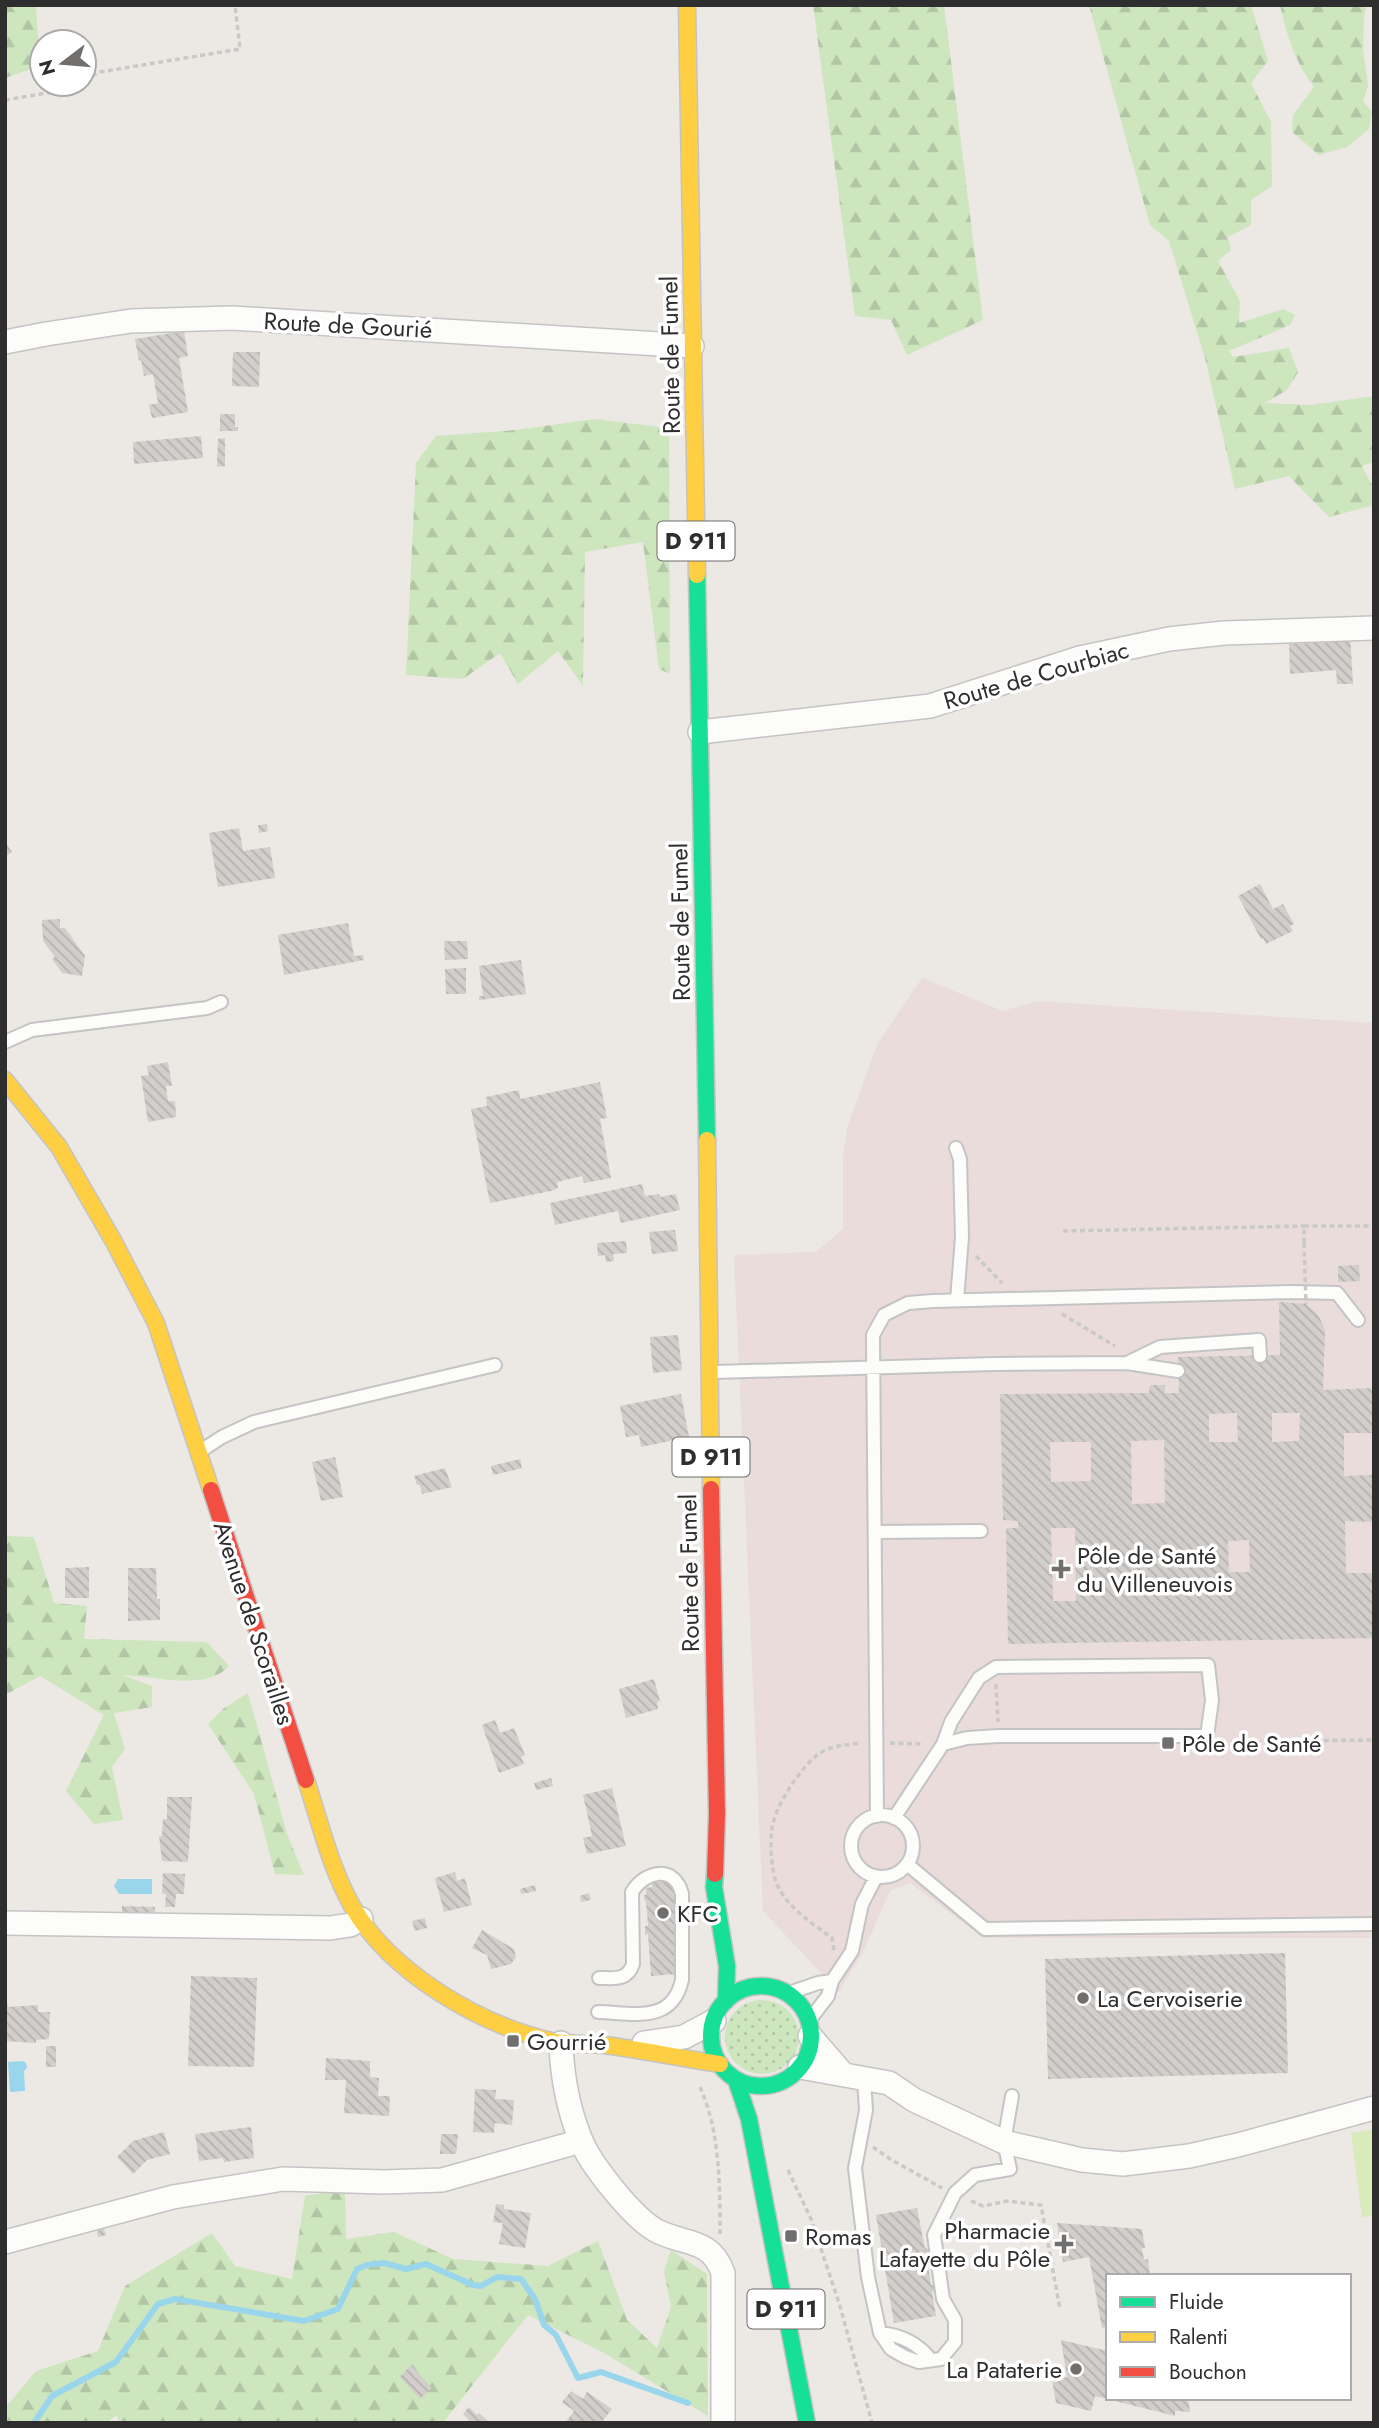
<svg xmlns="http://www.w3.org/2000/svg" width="1379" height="2428" viewBox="0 0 1379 2428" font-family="Jost,sans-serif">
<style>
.medical{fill:#e9dcdb}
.green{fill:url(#green-dots)}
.forest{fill:url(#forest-firs)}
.pitch{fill:#d9eabb}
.water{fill:#99d6ec}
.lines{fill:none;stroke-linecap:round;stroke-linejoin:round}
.stream{stroke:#99d6ec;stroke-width:6}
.building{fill:url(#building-back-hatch);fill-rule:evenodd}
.lane-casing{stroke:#c5c4c5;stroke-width:16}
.street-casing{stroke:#c5c4c5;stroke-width:26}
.fast-casing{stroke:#c5c4c5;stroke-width:19}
.slow-casing{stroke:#c5c4c5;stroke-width:19}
.jam-casing{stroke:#c5c4c5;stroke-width:19}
.path{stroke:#c9c9c8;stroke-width:3.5;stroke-dasharray:5 3.5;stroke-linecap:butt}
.lane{stroke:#fcfcfb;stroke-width:12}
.street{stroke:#fcfcfb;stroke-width:23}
.fast{stroke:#16e098;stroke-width:16}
.slow{stroke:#ffcf43;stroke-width:16}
.jam{stroke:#f24e42;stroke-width:16}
.path-bridge{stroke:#c9c9c8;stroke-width:3.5;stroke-dasharray:5 3.5;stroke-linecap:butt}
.poi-dot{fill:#706f6e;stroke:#fff;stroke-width:2.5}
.labels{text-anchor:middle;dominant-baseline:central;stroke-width:7;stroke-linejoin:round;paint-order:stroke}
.shield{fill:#fff;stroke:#6d6d6d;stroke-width:2}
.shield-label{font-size:23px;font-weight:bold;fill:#2e2e2e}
.street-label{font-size:24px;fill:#2e2e2e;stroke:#fff}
.poi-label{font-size:24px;fill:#2e2e2e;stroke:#fff;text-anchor:start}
</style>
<defs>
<pattern id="green-dots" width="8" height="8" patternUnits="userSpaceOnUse" patternTransform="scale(1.75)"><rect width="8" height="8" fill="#cee6be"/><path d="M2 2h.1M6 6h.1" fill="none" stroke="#b1c6a4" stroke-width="1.8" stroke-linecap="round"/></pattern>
<pattern id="forest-firs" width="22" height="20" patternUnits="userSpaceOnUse" patternTransform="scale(1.75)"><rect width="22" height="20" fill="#cee6be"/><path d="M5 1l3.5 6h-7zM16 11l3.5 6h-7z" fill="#b1c6a4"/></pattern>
<pattern id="building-back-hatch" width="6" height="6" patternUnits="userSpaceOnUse" patternTransform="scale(1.75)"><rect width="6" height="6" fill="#d1cecb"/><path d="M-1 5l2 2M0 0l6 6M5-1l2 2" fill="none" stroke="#b4b1af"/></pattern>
</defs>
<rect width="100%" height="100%" fill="#ece8e4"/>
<path class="medical" d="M922 978 1003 1011 1037 1001 1374 1023V1938H984L910 1883 890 1891 864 1950 839 1992 763 1911 734 1255 816 1252 843 1229V1156L848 1125 877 1045Z"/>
<path class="green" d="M725 2037a37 37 0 1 1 74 0a37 37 0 1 1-74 0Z"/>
<path class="forest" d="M5 5H36L40 66 5 78Z
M813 5H944L983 320 907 355 891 320 855 316Z
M1089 5H1251L1268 61 1251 83 1271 122 1272 186 1251 200V225L1228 237 1231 250 1218 261 1240 301 1239 323 1283 309 1295 315 1290 325 1229 351 1233 357 1289 348 1298 372 1287 390 1265 403 1310 405 1374 396V462L1362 466 1374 489V505L1329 517 1289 476 1235 489 1205 358 1169 241 1150 225Z
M1280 5 1367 6 1364 15 1363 49 1368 86 1363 101 1372 112 1369 129 1347 147 1319 155 1292 132 1293 115 1314 87C1295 62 1287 36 1280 5Z
M594 419 669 428 670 674 659 669 643 542 585 552 583 686 558 651 518 684 500 653 463 679 406 675 416 463 436 436 516 430Z
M5 1536 34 1537 54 1603 87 1606 84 1639 207 1642 229 1666C205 1692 155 1676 123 1675L152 1686V1707L114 1713 125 1749 112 1767 123 1820 94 1824 66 1791 104 1715 40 1676 5 1695Z
M248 1693 287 1834 304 1875 275 1874 254 1794 208 1724 224 1708Z
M345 2189 346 2239 394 2232 453 2259 548 2266 598 2241 627 2320 657 2348 671 2307 664 2271 671 2250 707 2274 708 2416 604 2353 528 2315 445 2420V2423H119L117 2415 106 2423H5V2408L36 2371 98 2351 125 2286 212 2233 235 2266 292 2279 305 2196Z"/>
<path class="pitch" d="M1374 2129V2216L1362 2217 1351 2133Z"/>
<path class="water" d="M118 1879H152V1894H119L114 1886Z
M23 2061 26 2063 27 2068 24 2071 25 2091 10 2092 8 2062Z"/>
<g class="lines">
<path class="stream" d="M34 2423 52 2396 116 2362 158 2304 175 2299 304 2321 338 2309 357 2269 367 2265 384 2263 406 2269 426 2264 473 2285 481 2286 497 2277 521 2279 535 2299 544 2325 556 2335 578 2378 601 2372 688 2403"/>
</g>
<path class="building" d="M184 331 188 356 179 358 188 412 152 418 149 405 158 403 153 374 144 376 141 360 139 361 135 339Z
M233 352H260L259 387 232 386Z
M220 414H235V427H238V431H220Z
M201 436 203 458 134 464 133 442Z
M225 438V466L217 467 218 439Z
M1350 634 1353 684H1337L1336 670 1290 674 1289 644 1332 642 1331 635Z
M267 824 268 831 259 833 258 825Z
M239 828 243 851 270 847 275 878 218 887 209 833Z
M5 842 12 852 5 857Z
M1260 884 1273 909 1283 904 1294 924 1290 926 1293 931 1266 944 1263 938 1261 939 1238 896Z
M60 919V928H65L85 956 82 976 62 973 52 959 55 957 43 941 42 920Z
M348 923 354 956 363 955 364 960 284 975 278 935Z
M444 941H467L468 959 445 960Z
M521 960 526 994 479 1000V996H483L479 966Z
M466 968V994H446L445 969Z
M168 1062 172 1086H166L168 1101H175L176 1117 148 1122 141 1076 149 1075 147 1066Z
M600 1082 607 1118 600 1119 611 1178 584 1183 582 1176 557 1182 558 1188 551 1191 490 1203 471 1109 487 1106 486 1097 519 1090 520 1099Z
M642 1184 645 1196 659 1194 660 1197 676 1194 680 1210 621 1223 618 1211 555 1225 550 1203Z
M675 1230 678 1251 652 1254 649 1232Z
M626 1241 627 1253 613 1254 614 1261 606 1262 605 1255 598 1256 597 1243Z
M1359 1265 1360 1281 1338 1282V1266Z
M1279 1302 1306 1304 1318 1315 1322 1323 1325 1330 1323 1390 1374 1388V1433H1344V1476L1374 1475V1522L1345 1521 1346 1573H1374V1638L1008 1644 1006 1528H1018V1521L1003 1520 1000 1394 1149 1393 1150 1385H1165V1393H1179L1178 1357 1280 1355ZM1237 1413 1238 1442H1209V1414ZM1272 1413H1300L1299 1441 1272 1442ZM1164 1440 1165 1503 1132 1504 1131 1441ZM1050 1442H1091V1481L1051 1482ZM1051 1528H1075L1076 1601H1053ZM1249 1540 1250 1572H1229L1228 1541Z
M678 1335 682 1370 653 1373 650 1337Z
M681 1394 689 1437 641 1447 639 1435 626 1437 620 1406Z
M335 1457 343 1497 321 1501 312 1462Z
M520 1459 522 1468 493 1475 491 1466Z
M445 1468 452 1487 422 1494 420 1485H417L414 1476Z
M89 1567V1598H65V1568Z
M128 1568H156L157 1599H160V1620L128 1621Z
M654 1679 660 1701 657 1702 658 1709 626 1718 619 1689Z
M495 1720 500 1733 514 1728 525 1755 521 1757 524 1764 499 1773 482 1725Z
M551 1778 553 1786 536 1790 534 1783Z
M612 1788 626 1846 587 1854 583 1838 592 1836 583 1795Z
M167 1797H192L188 1862 162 1861 159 1836H162L163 1819H167Z
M455 1872 457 1881 465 1878 472 1905 444 1912 435 1878Z
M163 1873 185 1874 184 1894H176L175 1907H165L166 1894 162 1893Z
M673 1881 678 1886 677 1974 651 1976 648 1934 645 1935V1926H648L646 1901 644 1900V1895H646V1888L652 1887V1882Z
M535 1885 536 1891 521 1894 520 1889Z
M589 1893 591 1900 581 1902 580 1896Z
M122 1906 155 1907V1919L122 1917Z
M425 1918 427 1928 415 1931 412 1921Z
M482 1930 514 1949 516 1957 511 1964 491 1969 487 1955 472 1948Z
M1285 1953 1288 2073 1048 2079 1045 1959Z
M191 1976 257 1978 254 2067 188 2066Z
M5 2004H8V2007L38 2005V2012H50L49 2039 36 2040V2043L5 2041Z
M46 2046H56V2067H46Z
M326 2058 370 2061V2077L379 2078 378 2096H390L389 2116 344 2113 346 2080H325Z
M475 2089 496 2090 495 2099 514 2100 512 2125 495 2123 494 2133 473 2132Z
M251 2127 254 2158 224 2162 223 2158 199 2161 195 2134Z
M164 2132 170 2154 147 2160 133 2174 117 2157 133 2141Z
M441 2134H458L456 2154H440Z
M496 2204 504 2205V2209L531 2213 525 2248 499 2244 503 2223 493 2222Z
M917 2208 925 2249 927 2248 929 2259H927L931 2285H934L935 2291H932L936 2316 894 2323 876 2215Z
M1057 2223 1142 2229 1145 2248H1142L1144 2260 1148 2259 1150 2276H1108V2327L1102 2328 1089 2257 1063 2262Z
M104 2229 106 2235 98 2237 97 2231Z
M1061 2340 1108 2351V2398H1188L1190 2412 1175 2411V2416L1095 2396 1091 2411 1056 2403 1052 2380 1067 2377Z
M411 2365 432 2388 420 2399 400 2377Z
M571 2391 583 2399 587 2392 612 2409 601 2423H565L574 2411 562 2402Z
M469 2407 477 2415 479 2413 490 2423H472L463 2414Z"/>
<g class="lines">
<g class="lane-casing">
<path id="lane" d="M5 1042 32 1030 207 1008 221 1002
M956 1148 960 1159 962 1237 957 1300
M1127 1363 1160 1347 1259 1340 1260 1356
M715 1372 994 1364 1127 1363 1178 1371
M199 1452 222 1437 254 1422 495 1365
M875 1532 981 1531
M851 1846a31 31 0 1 1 62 0a31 31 0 1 1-62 0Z
M877 1816 873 1335 884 1315 908 1303 933 1301 1292 1292 1337 1293 1358 1320
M894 1818 943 1744 951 1722 979 1678 996 1667 1208 1665 1212 1700 1207 1736H998L967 1738 943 1744
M907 1864 985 1929 1374 1924
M786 1994 818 1983 832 1981
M598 2012C634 2013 672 2024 682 1980V1894C675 1865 645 1870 632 1892L633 1964C627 1981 615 1978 599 1978
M808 2022 828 1996 832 1981 852 1951 862 1904 876 1877
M864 2080 866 2110 855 2168 868 2277 880 2333 891 2349 905 2357 919 2362 941 2359 955 2342V2320L943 2299 934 2235 955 2193 975 2175 1010 2169 1004 2142 1012 2096
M880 2333C901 2335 918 2343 931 2360"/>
</g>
<g class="street-casing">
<path id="street" d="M5 342 46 334 131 321 232 318 692 346
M700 732 930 706 1080 658 1169 639 1224 633 1374 628
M5 1923 330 1928 350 1925 361 1919
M810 2036 842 2073
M561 2043C562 2075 568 2108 580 2138 589 2163 635 2221 659 2232 687 2245 711 2239 723 2273V2423
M644 2043 684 2037 714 2021
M800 2067 889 2083 914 2100 1004 2142 1082 2160 1123 2164 1189 2156 1238 2145 1374 2108
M5 2242 173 2197 283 2179 384 2182 442 2180 581 2141"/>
</g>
<g class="fast-casing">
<path id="fast" d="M697 575 707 1140
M715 1874 714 1887 727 1966 726 2001
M711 2036a50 50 0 1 1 100 0a50 50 0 1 1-100 0Z
M736 2080 749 2119 807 2423"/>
</g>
<g class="slow-casing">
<path id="slow" d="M687 5 697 575
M5 1080 59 1147 114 1242 156 1323 211 1490
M707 1140 711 1489
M306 1780C320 1822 330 1867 352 1906 390 1972 478 2024 551 2041 568 2045 586 2043 604 2045 643 2050 681 2058 720 2064"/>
</g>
<g class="jam-casing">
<path id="jam" d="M711 1489 717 1814 715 1874
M211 1490 306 1780"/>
</g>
<path class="path" d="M84 79 100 72 240 49 235 5
M5 100 53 92 73 84
M1063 1231 1304 1226
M1304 1243V1226H1374
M976 1256 1002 1283
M1062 1314 1115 1346
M996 1684 998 1722
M1222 1742 1374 1740
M890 1743 924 1744
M834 1950 832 1938C812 1923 786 1907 776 1882 771 1867 770 1844 772 1829 774 1807 802 1765 820 1753 833 1745 847 1745 861 1743
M700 2087C720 2131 720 2185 720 2234
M873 2147 890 2159 942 2188
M788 2170 811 2219 840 2306 872 2423
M971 2201 983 2206 1007 2201 1041 2205 1060 2309"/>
<use href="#lane" class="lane"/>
<use href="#street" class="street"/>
<use href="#fast" class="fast"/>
<use href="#slow" class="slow"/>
<use href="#jam" class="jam"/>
<path class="path-bridge" d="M1304 1243 1306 1304"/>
</g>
<g class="poi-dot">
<path d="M1057.5 1558.5h7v7h7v7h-7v7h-7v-7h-7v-7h7z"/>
<rect x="1161" y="1736" width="14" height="14" rx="3.5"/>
<circle cx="663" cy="1913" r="7"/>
<circle cx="1083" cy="1998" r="7"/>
<rect x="506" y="2034" width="14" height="14" rx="3.5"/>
<rect x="784" y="2229" width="14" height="14" rx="3.5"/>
<path d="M1060.5 2233.5h7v7h7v7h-7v7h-7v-7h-7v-7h7z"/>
<circle cx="1076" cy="2369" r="7"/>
</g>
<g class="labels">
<g class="shield">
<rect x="657.5" y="521.5" width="77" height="39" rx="5"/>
<rect x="672.5" y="1437.5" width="77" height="39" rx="5"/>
<rect x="747.5" y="2289.5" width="77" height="39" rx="5"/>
</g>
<g class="shield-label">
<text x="696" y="541">D 911</text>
<text x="711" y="1457">D 911</text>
<text x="786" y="2309">D 911</text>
</g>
<g class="street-label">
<text transform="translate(348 325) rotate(3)">Route de Gourié</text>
<text transform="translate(670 355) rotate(-91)">Route de Fumel</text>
<text transform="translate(1036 675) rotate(-16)">Route de Courbiac</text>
<text transform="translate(680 922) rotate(-91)">Route de Fumel</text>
<text transform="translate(689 1573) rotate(-91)">Route de Fumel</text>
<text transform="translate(254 1623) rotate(72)">Avenue de Scorailles</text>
</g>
<g class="poi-label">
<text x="1077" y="1555">Pôle de Santé<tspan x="1077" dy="28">du Villeneuvois</tspan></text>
<text x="1182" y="1743">Pôle de Santé</text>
<text x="677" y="1913">KFC</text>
<text x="1097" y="1998">La Cervoiserie</text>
<text x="527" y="2041">Gourrié</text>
<text x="1050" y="2230" text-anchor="end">Pharmacie<tspan x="1050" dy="28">Lafayette du Pôle</tspan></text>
<text x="805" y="2236">Romas</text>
<text x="1062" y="2369" text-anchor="end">La Pataterie</text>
</g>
</g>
<rect width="1379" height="2428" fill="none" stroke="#2e2e2e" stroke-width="14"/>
<rect x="1106" y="2274" width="245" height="126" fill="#ffffff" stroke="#ababab" stroke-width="2"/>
<rect x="1120" y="2297" width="35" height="10" fill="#16e098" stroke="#ababab" stroke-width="2"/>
<text x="1169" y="2309" font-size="21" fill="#2e2e2e">Fluide</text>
<rect x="1120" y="2332" width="35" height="10" fill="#ffcf43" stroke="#ababab" stroke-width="2"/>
<text x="1169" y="2344" font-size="21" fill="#2e2e2e">Ralenti</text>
<rect x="1120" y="2367" width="35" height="10" fill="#f24e42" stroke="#ababab" stroke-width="2"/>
<text x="1169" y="2379" font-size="21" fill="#2e2e2e">Bouchon</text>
<g transform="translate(63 63) rotate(254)"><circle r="33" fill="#ffffff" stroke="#ababab" stroke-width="2"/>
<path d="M0-5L12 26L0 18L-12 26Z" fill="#706f6e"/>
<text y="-10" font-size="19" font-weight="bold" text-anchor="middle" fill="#2e2e2e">N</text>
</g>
</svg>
